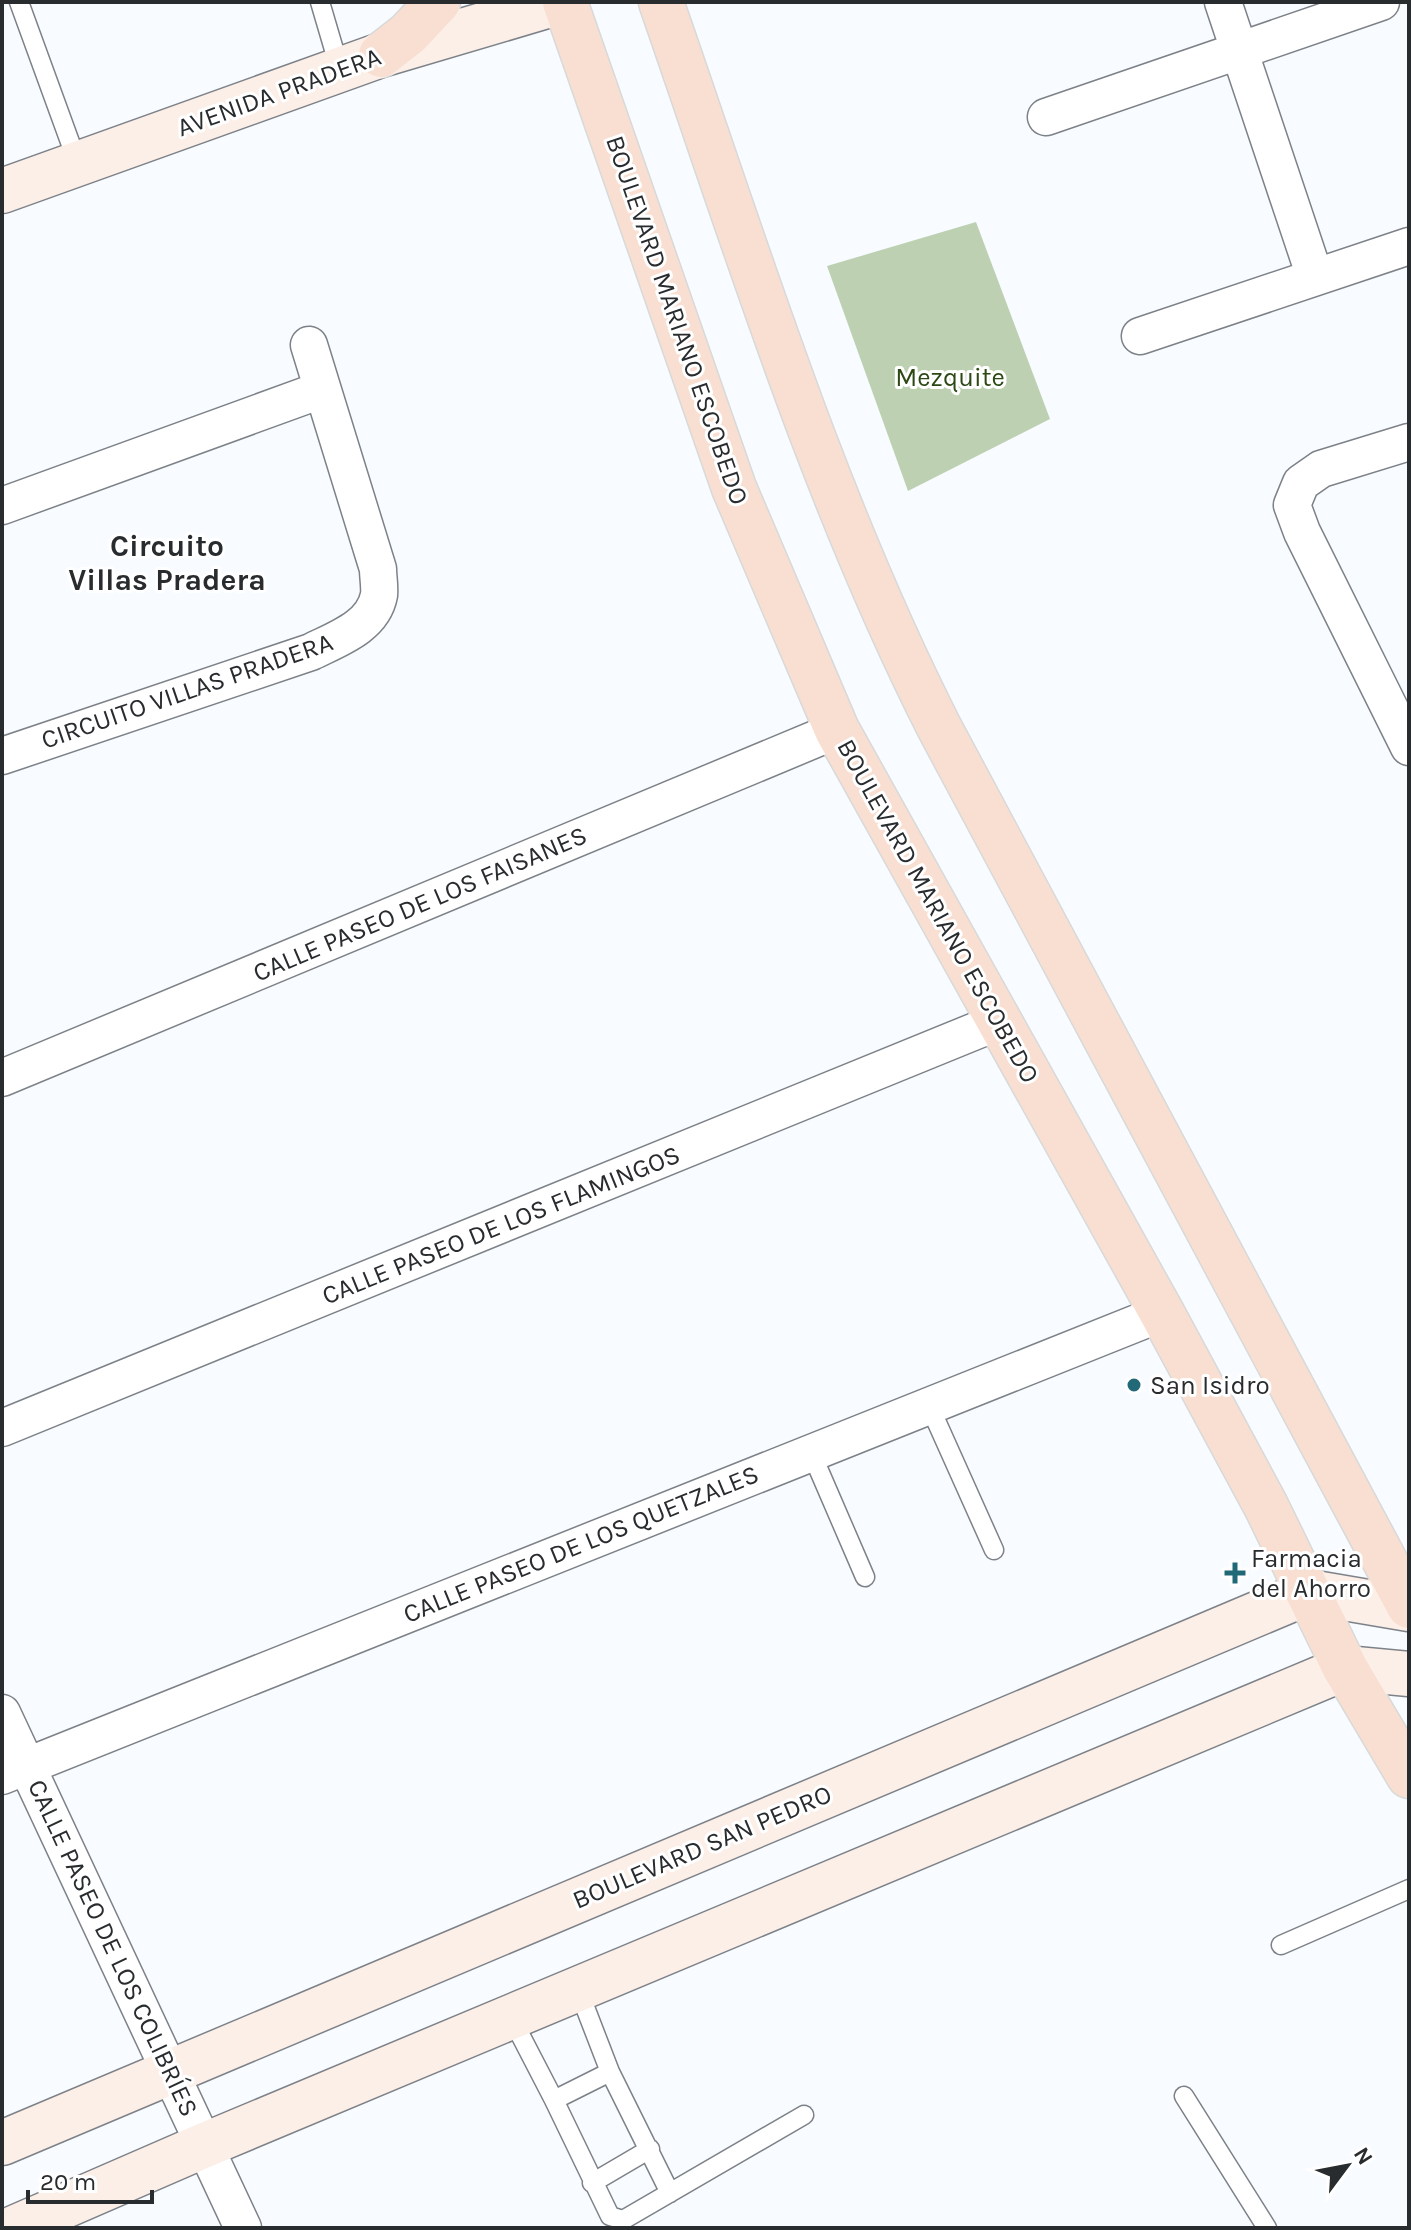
<svg xmlns="http://www.w3.org/2000/svg" width="1411" height="2230" viewBox="0 0 1411 2230" font-family="Karla,sans-serif">
<style>
.green{fill:#bdd1b2}
.lines{fill:none;stroke-linecap:round;stroke-linejoin:round}
.lane-casing{stroke:#7d8288;stroke-width:21}
.street-casing{stroke:#7d8288;stroke-width:39}
.secondary-casing{stroke:#7d8288;stroke-width:47}
.primary-casing{stroke:#d8d9d9;stroke-width:47}
.lane{stroke:#fff;stroke-width:18}
.street{stroke:#fff;stroke-width:36}
.secondary{stroke:#fcefe8;stroke-width:44}
.primary{stroke:#f8dfd2;stroke-width:44}
.poi-dot{fill:#216976;stroke:#fff;stroke-width:3}
.labels{text-anchor:middle;dominant-baseline:central;stroke-width:6;stroke-linejoin:round;paint-order:stroke}
.street-label{font-size:26px;fill:#292c2e;stroke:#fff}
.park-label{font-size:26px;fill:#2c4915;stroke:#fff}
.poi-label{font-size:26px;fill:#292c2e;stroke:#fff;text-anchor:start}
.quarter-label{font-size:30px;font-weight:bold;fill:#292c2e;stroke:#fff}
</style>
<rect width="100%" height="100%" fill="#f8fbff"/>
<path class="green" d="M976 222 1050 419 908 491 827 266Z"/>
<g class="lines">
<g class="lane-casing">
<path id="lane" d="M19 2 78 164
M320 2 340 70
M929 1405 994 1550
M811 1452 865 1577
M1281 1945 1409 1889
M578 1989 610 2072 670 2193
M511 2017 554 2100 610 2216 623 2220 804 2115
M1184 2096 1267 2228
M554 2100 610 2072
M592 2183 650 2149"/>
</g>
<g class="street-casing">
<path id="street" d="M1223 2 1315 277
M1046 117 1381 2
M1140 336 1409 246
M1409 442 1321 469 1301 483 1292 505 1302 532 1409 747
M2 506 321 390
M2 756 311 652C337 639 373 627 379 595 380 587 378 577 378 569L309 345
M2 1078 837 730
M2 1428 1000 1021
M2 1713 243 2228
M2 1776 1162 1313"/>
</g>
<g class="secondary-casing">
<path id="secondary" d="M2 191 381 55 560 2
M2 2143 1309 1592 1409 1609
M14 2228 205 2145 1345 1668 1409 1674"/>
</g>
<g class="primary-casing">
<path id="primary" d="M565 2 734 488 837 730 1162 1313 1266 1506 1345 1668 1409 1776
M661 2C746 246 822 496 939 727L1409 1606
M381 55 408 34 438 2"/>
</g>
<use href="#lane" class="lane"/>
<use href="#street" class="street"/>
<use href="#secondary" class="secondary"/>
<use href="#primary" class="primary"/>
</g>
<g class="poi-dot">
<circle cx="1134" cy="1385" r="8"/>
<path d="M1231 1561h8v8h8v8h-8v8h-8v-8h-8v-8h8z"/>
</g>
<g class="labels">
<g class="street-label">
<text transform="translate(279 92) rotate(-20)">AVENIDA PRADERA</text>
<text transform="translate(677 320) rotate(71)">BOULEVARD MARIANO ESCOBEDO</text>
<text transform="translate(187 691) rotate(-19)">CIRCUITO VILLAS PRADERA</text>
<text transform="translate(420 904) rotate(-23)">CALLE PASEO DE LOS FAISANES</text>
<text transform="translate(938 911) rotate(61)">BOULEVARD MARIANO ESCOBEDO</text>
<text transform="translate(501 1225) rotate(-22)">CALLE PASEO DE LOS FLAMINGOS</text>
<text transform="translate(581 1544) rotate(-22)">CALLE PASEO DE LOS QUETZALES</text>
<text transform="translate(702 1847) rotate(-23)">BOULEVARD SAN PEDRO</text>
<text transform="translate(113 1948) rotate(65)">CALLE PASEO DE LOS COLIBRÍES</text>
</g>
<g class="park-label">
<text x="950" y="377">Mezquite</text>
</g>
<g class="poi-label">
<text x="1150" y="1385">San Isidro</text>
<text x="1251" y="1558">Farmacia<tspan x="1251" dy="30">del Ahorro</tspan></text>
</g>
<g class="quarter-label">
<text x="167" y="546">Circuito<tspan x="167" dy="34">Villas Pradera</tspan></text>
</g>
</g>
<rect width="1411" height="2230" fill="none" stroke="#292c2e" stroke-width="8"/>
<g transform="translate(1347 2166) rotate(58)" stroke="#ffffff" stroke-width="6" paint-order="stroke">
<path d="M0-6L14 30L0 20L-14 30Z" fill="#292c2e"/>
<text y="-12" font-size="22" font-weight="bold" text-anchor="middle" fill="#292c2e">N</text>
</g>
<path d="M28 2190v12h124v-12" fill="none" stroke="#292c2e" stroke-width="4"/>
<text x="40" y="2190" font-size="24" fill="#292c2e" stroke="#ffffff" stroke-width="6" paint-order="stroke">20 m</text>
</svg>
